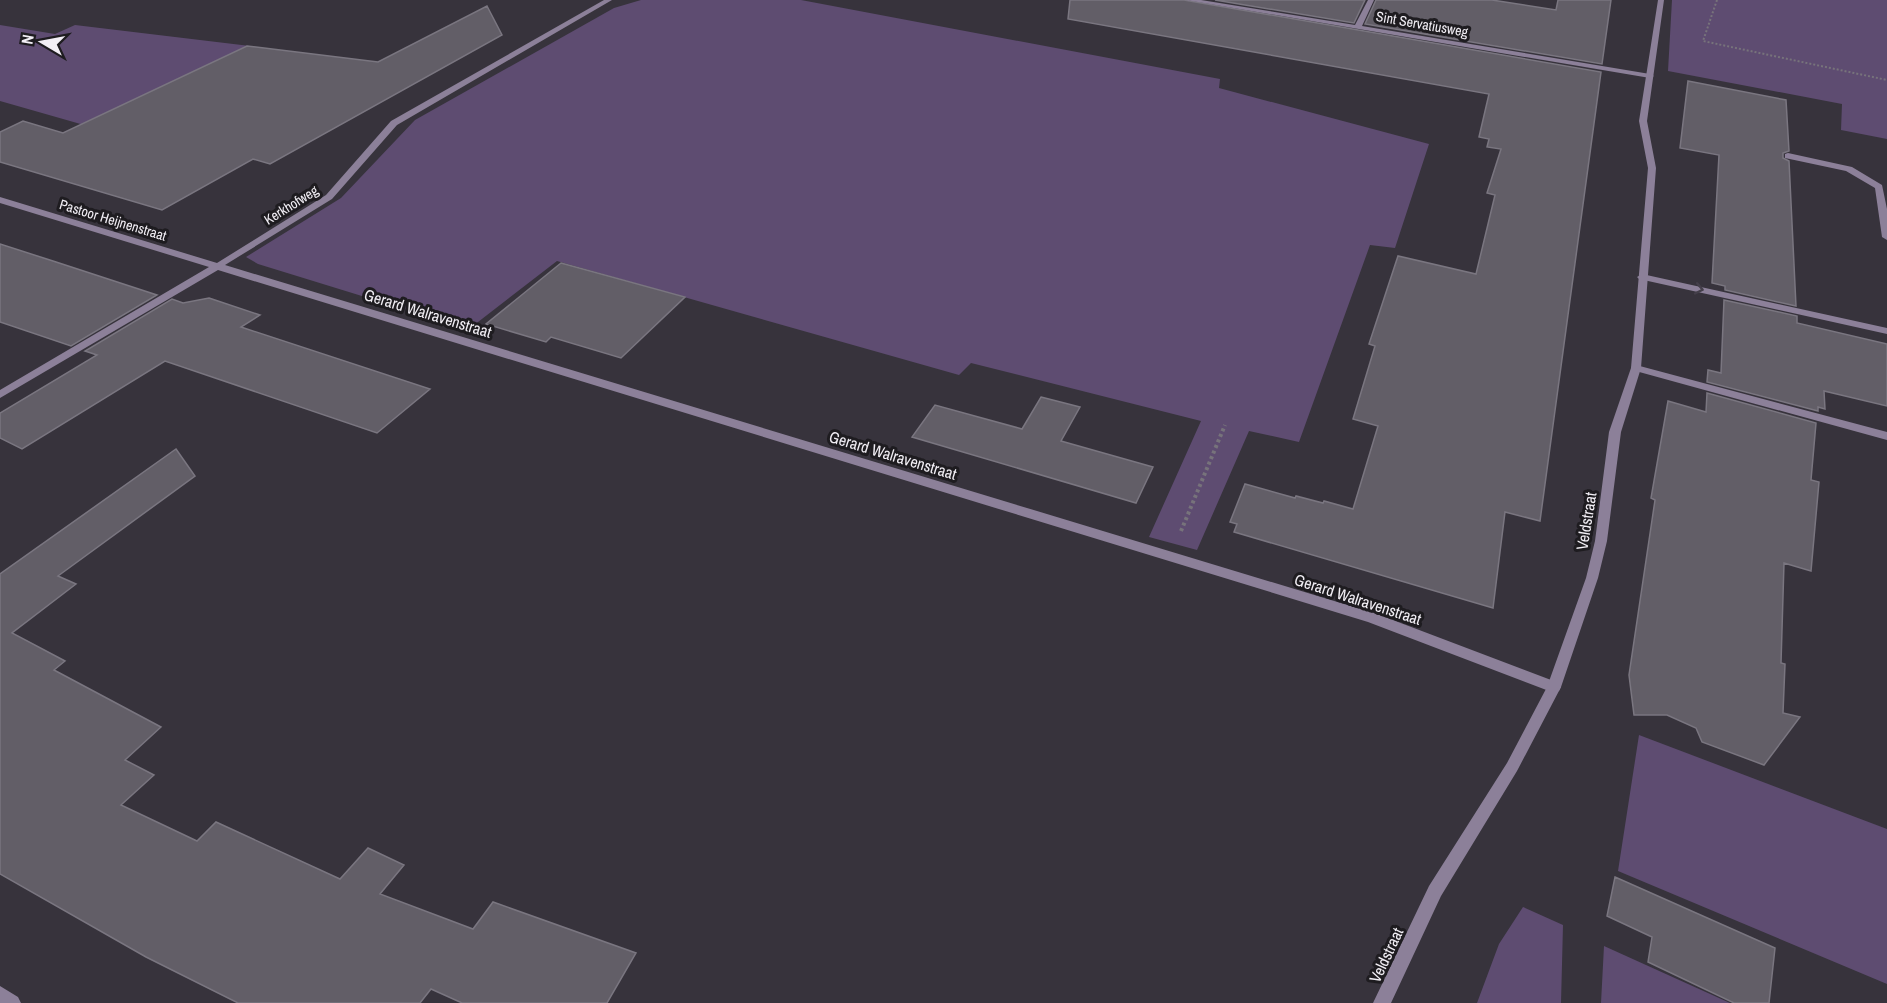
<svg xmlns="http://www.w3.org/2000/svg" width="1887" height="1003" viewBox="0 0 1887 1003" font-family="'Archivo Narrow',sans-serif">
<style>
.green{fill:#5e4c71}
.building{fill:#625e67;stroke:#7a7680;stroke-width:1.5}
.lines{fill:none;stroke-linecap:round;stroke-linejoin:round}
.path-far1{stroke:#77737b;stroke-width:2;stroke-dasharray:2 2;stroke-linecap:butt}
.path{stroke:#77737b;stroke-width:4;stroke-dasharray:3 3;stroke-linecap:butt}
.service{fill:#8c8099;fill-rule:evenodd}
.minor{fill:#8c8099;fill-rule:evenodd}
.tertiary{fill:#8c8099;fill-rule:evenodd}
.oneway{stroke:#443f4a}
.labels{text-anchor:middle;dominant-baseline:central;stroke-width:6;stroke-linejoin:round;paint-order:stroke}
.far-street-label{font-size:14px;fill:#f2eff5;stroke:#1e1c20}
.street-label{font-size:16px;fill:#f2eff5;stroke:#1e1c20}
</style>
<rect width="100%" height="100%" fill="#37333c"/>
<path class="green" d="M641 0H801L1220 79 1219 88 1429 144 1395 248 1370 245 1299 442 1249 431 1197 550 1149 537 1201 421 971 363 959 375 557 261 469 329 258 264 246 257 341 198 415 120 614 8Z
M1672 0H1887V139L1841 130 1842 104 1668 71Z
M0 25 55 34 75 25 250 46 84 125 0 101Z
M1639 735 1887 829V984L1618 871Z
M1523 907 1563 925 1561 1003H1477L1499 944Z
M1604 946 1730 1003H1601Z"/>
<path class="building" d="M1070 0H1184L1601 72 1540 521 1505 512 1493 608 1234 532 1237 524 1230 522 1245 484 1295 498 1296 496 1323 503 1324 501 1353 509 1378 426 1353 419 1375 346 1369 344 1398 256 1476 274 1495 195 1487 193 1501 149 1487 147 1489 139 1479 137 1489 94 1068 19Z
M1215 0H1365L1354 23Z
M1376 0H1492L1556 10 1558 0H1611L1602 64 1365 24Z
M487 6 502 35 270 164 253 159 162 210 0 162V132L23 121 63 133 247 46 378 62Z
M1688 81 1786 100 1789 151 1783 153V158L1789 161 1796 306 1725 290V286L1712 283 1719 155 1680 148Z
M0 244 53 261 157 295 71 346 0 322Z
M561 263 685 297 621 358 551 337 546 342 486 324Z
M209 298 260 315 241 327 430 389 377 433 165 361 22 449 0 438V413L97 355 85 351 172 299 183 303Z
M1724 300 1797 316V323L1887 344V406L1824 391 1825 409 1818 407V411L1707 382 1708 370 1721 373Z
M1707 393 1816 423 1811 480 1819 482 1811 571 1784 563 1781 663 1785 664 1783 713 1800 717 1764 765 1702 742 1696 728 1667 715H1634L1629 675 1655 500 1651 498 1668 401 1706 412Z
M1041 397 1080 407 1061 441 1153 467 1136 503 912 437 935 405 1022 429Z
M176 449 195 476 58 576 76 584 12 633 65 661 54 670 161 727 125 760 154 775 121 805 197 841 216 822 340 879 368 848 404 865 380 894 473 929 493 902 636 953 607 1003H462L431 989 420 1003H238L146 957 0 874V574Z
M1615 877 1775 948 1769 1003H1734L1648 962 1652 937 1607 916Z"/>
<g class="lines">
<path class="path-far1" d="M1717 0 1703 41 1887 80"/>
<path class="path" d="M1181 531 1225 425"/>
<path class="service" d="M1788 153 1852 167 1882 185 1887 209V240L1882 237 1875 188 1846 171 1785 158V154Z
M1642 274 1887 328V334L1639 279 1637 277Z
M1636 365 1887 432V440L1632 370 1631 368 1632 366Z"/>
<path class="minor" d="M604 0H612L397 125 332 199 225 265 1377 614 1559 683 1561 687 1559 691 1554 693 1549 691 1368 622 218 270 0 398V390L209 267 0 203V197L217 263 326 195 391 121Z
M1186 0H1201L1355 25 1368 0H1374L1362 26 1650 74 1654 76 1650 78Z
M0 986 18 997 21 1003H0Z"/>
<path class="tertiary" d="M1658 0H1664L1647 121 1656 168 1641 368 1621 432 1607 541 1598 578 1561 687 1517 771 1441 896 1391 1003H1373L1429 886 1507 763 1547 687 1586 578 1595 541 1609 432 1631 368 1648 168 1639 121Z"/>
</g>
<defs><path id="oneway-chevron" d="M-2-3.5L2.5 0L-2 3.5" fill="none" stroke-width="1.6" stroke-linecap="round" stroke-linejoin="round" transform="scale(1.5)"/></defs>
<use class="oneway" href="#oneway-chevron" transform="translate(1699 289) rotate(12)"/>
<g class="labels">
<g class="far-street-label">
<text transform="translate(1422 24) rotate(10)">Sint Servatiusweg</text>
<text transform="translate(291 205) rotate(-32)">Kerkhofweg</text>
<text transform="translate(113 220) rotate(17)">Pastoor Heijnenstraat</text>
</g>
<g class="street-label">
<text transform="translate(428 313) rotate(17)">Gerard Walravenstraat</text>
<text transform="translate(893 455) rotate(17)">Gerard Walravenstraat</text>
<text transform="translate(1586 521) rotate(-81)">Veldstraat</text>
<text transform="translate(1358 599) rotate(18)">Gerard Walravenstraat</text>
<text transform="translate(1386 955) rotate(-65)">Veldstraat</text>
</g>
</g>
<g transform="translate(42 42) rotate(280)" stroke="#1e1c20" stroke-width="4.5" paint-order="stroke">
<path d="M0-4.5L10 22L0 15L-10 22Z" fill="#f2eff5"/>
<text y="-9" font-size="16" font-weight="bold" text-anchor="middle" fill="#f2eff5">N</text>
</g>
</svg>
